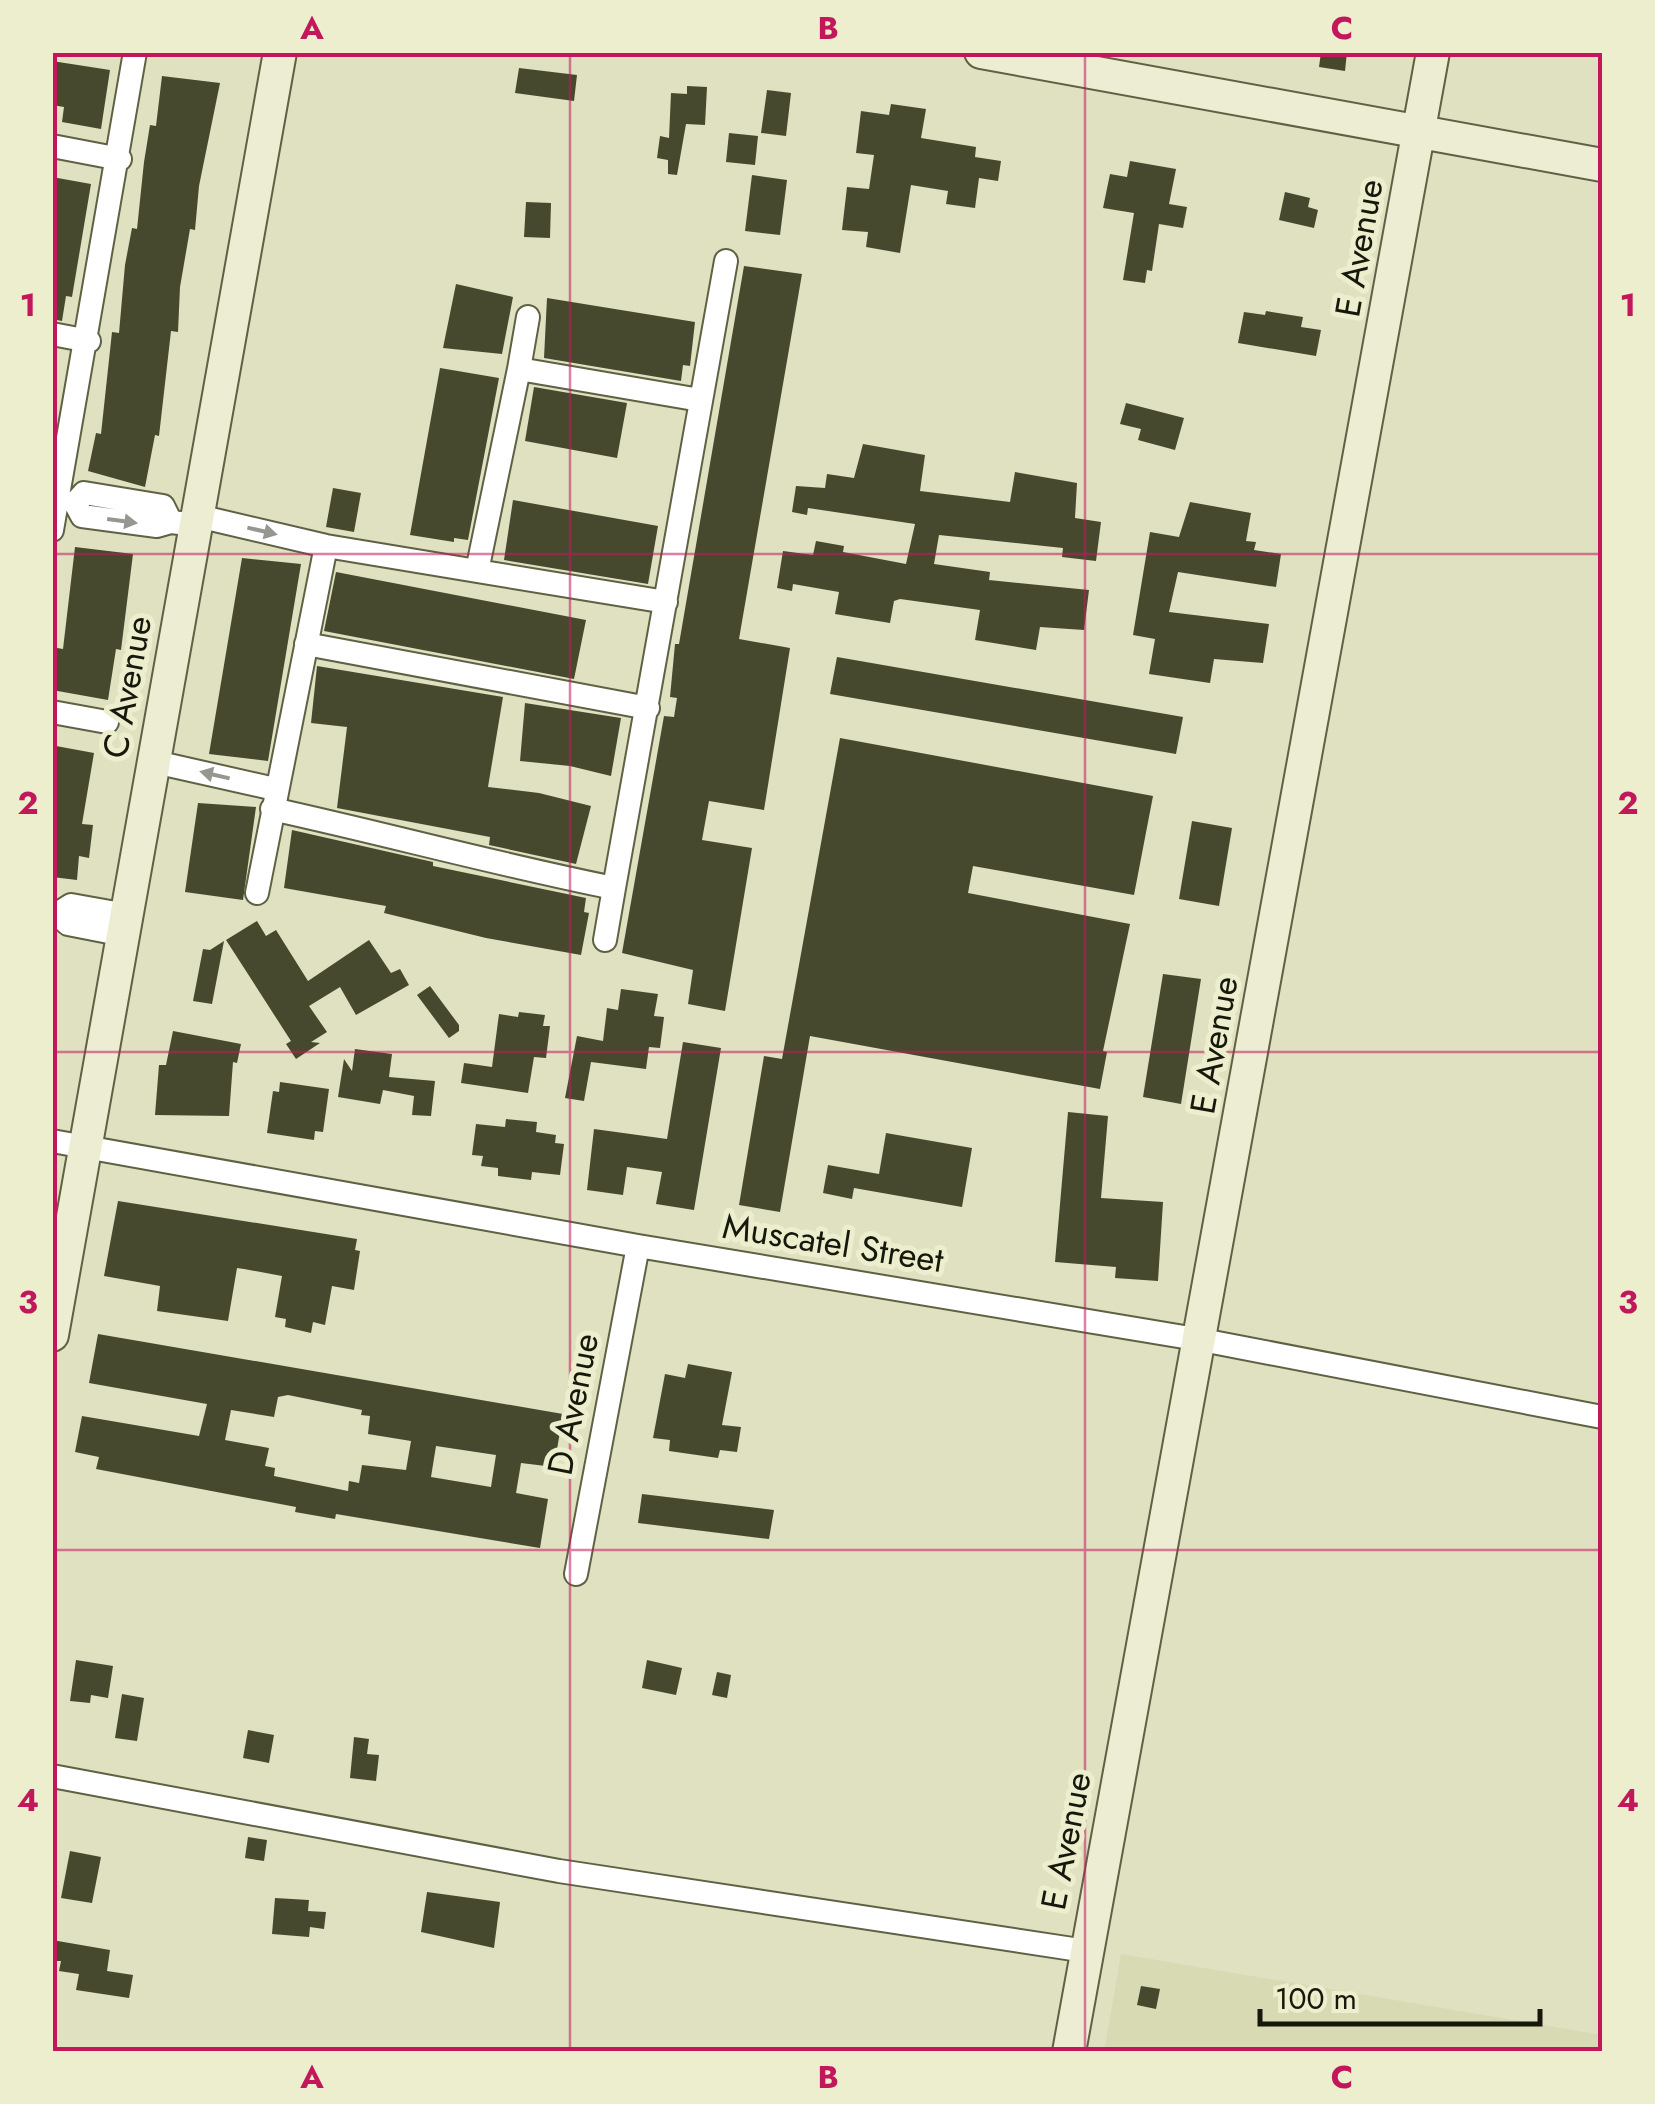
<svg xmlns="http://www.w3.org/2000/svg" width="1655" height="2104" viewBox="0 0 1655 2104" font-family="Jost,sans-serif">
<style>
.built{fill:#d7dab2}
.building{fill:#47492e;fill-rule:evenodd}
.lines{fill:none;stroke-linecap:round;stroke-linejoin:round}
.street-casing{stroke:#5f6145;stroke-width:26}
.secondary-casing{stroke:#5f6145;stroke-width:36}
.street{stroke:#fff;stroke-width:22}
.secondary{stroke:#ecedd3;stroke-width:32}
.oneway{fill:#979792}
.grid{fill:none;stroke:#c2185b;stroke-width:2.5;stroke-opacity:0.55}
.labels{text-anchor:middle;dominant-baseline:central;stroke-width:10;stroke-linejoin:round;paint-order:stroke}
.street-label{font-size:35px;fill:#17180c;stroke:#eceece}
.neatline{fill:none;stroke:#c2185b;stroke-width:4}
.grid-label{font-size:32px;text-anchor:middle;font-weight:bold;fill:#c2185b}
</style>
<rect width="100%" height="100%" fill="#dfe1c1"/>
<path class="built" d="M1121 1954 1602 2035V2052H1104Z"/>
<path class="building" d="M1321 52H1347L1345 71 1319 67Z
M52 61 110 70 101 129 62 122 64 107 52 105Z
M519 68 577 75 574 101 515 93Z
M162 76 220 83 199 186 195 230 190 229 180 287 178 332 171 331 159 436 155 435 145 487 88 471 96 433 101 434 112 332 119 333 125 265 132 228 137 229 144 162 150 125 156 126Z
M687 86 707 87 705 125 686 124 677 175 668 174V160L657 158 660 136 669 138 671 93 687 94Z
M767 90 791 93 786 136 761 133Z
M891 104 926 109 921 138 976 147 975 157 1001 161 998 181 979 178 975 208 946 204 948 191 911 185 900 253 866 247 868 232 842 230 847 187 869 189 874 155 856 153 861 111 889 115Z
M729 133 758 136 755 165 726 162Z
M1130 161 1176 169 1169 204 1187 207 1183 228 1159 224 1152 271 1147 270 1145 283 1123 280 1134 213 1103 208 1110 174 1127 177Z
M752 175 787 180 780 235 745 231Z
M52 177 91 184 72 297 66 296 62 321 52 319Z
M1285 192 1310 198 1308 207 1318 210 1314 228 1279 220Z
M526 202 551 203 550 238 524 237Z
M744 266 802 274 739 639 790 648 764 810 709 801 702 840 752 848 725 1011 688 1004 693 970 622 953 664 716 674 717 677 698 670 697 675 644H679Z
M456 284 513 297 502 354 443 348Z
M547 298 695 322 690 366 683 365 681 381 544 358Z
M1266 311 1303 317 1301 327 1321 330 1316 356 1238 343 1244 312 1265 315Z
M440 368 499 378 468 540 454 538V542L410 535Z
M534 387 627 403 617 458 525 441Z
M1126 403 1184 418 1175 450 1138 440 1141 429 1120 424Z
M863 444 925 455 920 491 1010 502 1015 472 1077 483 1075 518 1101 522 1096 561 1062 557 1063 548 939 535 934 564 990 572 989 580 1089 590 1084 630 1040 627 1036 650 975 640 980 610 900 599 894 601 890 623 835 614 839 592 793 584 792 591 777 588 783 551 813 555 816 541 844 546 843 552 906 564 915 524 808 508 807 515 792 512 796 486 825 488 827 474 854 478Z
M333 488 361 493 354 532 326 527Z
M513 500 658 526 648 584 504 560Z
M1190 502 1251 513 1246 541 1256 542 1254 550 1281 554 1276 587 1178 572 1169 612 1269 624 1263 663 1214 659 1210 683 1149 674 1155 639 1133 635 1150 532 1179 537Z
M75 547 133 554 121 650 116 649 108 700 52 690 57 648 63 649Z
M242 558 301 564 268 761 209 754Z
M336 572 586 620 574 679 324 631Z
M837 657 1183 717 1176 754 830 694Z
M317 666 503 697 488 787 539 793 591 806 576 864 489 845 490 837 337 808 347 727 311 723Z
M525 703 621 718 611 776 570 766 520 761Z
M840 738 1153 796 1134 895 973 866 968 893 1130 924 1103 1051 1107 1052 1100 1089 810 1036 780 1212 739 1205 764 1056 782 1059Z
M56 746 94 753 82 824 93 825 89 858 79 856 77 880 52 877Z
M198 803 256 807 243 900 185 892Z
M1192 821 1232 828 1219 906 1179 899Z
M292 830 433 862V866L586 898 584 912 589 913 581 955 486 938 384 913 386 906 284 888Z
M257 921 266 936 276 930 308 981 369 940 391 973 400 969 409 985 356 1015 340 987 309 1006 327 1032 311 1042 320 1043 296 1059 286 1044 291 1041 226 940Z
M224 941 212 1004 193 1001 203 949 210 950Z
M1163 974 1201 979 1181 1104 1143 1097Z
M430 986 459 1025V1031L449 1038 417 995Z
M621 989 658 994 654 1016 664 1017 660 1048 649 1047 646 1069 591 1062 584 1101 565 1098 577 1036 603 1041 607 1008 618 1010Z
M519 1012 545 1015 543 1026H550L546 1058 534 1057 528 1093 461 1083 464 1063 492 1067 499 1014 518 1017Z
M173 1031 241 1044 237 1063 233 1062 229 1116 155 1115 159 1065H166Z
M683 1042 721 1048 694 1210 656 1204 662 1172 627 1167 623 1195 587 1190 594 1129 667 1139Z
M355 1049 392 1054 389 1077 435 1081 431 1116 412 1115 414 1096 383 1090 380 1104 338 1097 344 1059 352 1071Z
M280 1082 329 1089 323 1132 315 1131 314 1140 267 1133 273 1091 279 1092Z
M1068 1112 1108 1116 1101 1198 1163 1202 1158 1281 1115 1278 1116 1267 1055 1262Z
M506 1119 537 1122 536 1132 556 1135 555 1143 564 1144 560 1175 532 1172 531 1180 498 1176V1168L481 1166 483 1156 472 1155 476 1124 505 1127Z
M886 1133 972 1148 962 1207 854 1188 852 1199 823 1193 828 1165 879 1174Z
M118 1201 357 1239 355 1250 360 1251 354 1290 332 1286 325 1325 313 1322 311 1333 285 1327 286 1319 275 1317 282 1276 244 1269 237 1268 228 1321 157 1311 160 1286 104 1276Z
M98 1334 563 1414 554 1467 521 1463 516 1493 548 1499 540 1548 336 1514 335 1519 295 1512 296 1507 96 1469 99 1457 75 1452 82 1416 199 1436 207 1404 89 1383ZM288 1395 362 1410 361 1415 370 1416 368 1434 411 1441 406 1470 362 1465 359 1483 349 1481 348 1491 274 1476 275 1468 265 1466 269 1448 225 1440 231 1410 274 1417 278 1397ZM436 1446 496 1455 491 1487 431 1477Z
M688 1364 732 1372 722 1425 741 1427 737 1452 720 1450 718 1458 669 1451 670 1440 653 1438 665 1374 685 1378Z
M642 1494 774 1510 769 1539 638 1523Z
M76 1660 113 1666 108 1698 91 1695 90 1703 70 1701Z
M647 1660 682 1668 676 1695 642 1688Z
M717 1672 731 1675 727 1698 712 1695Z
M122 1694 144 1698 137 1741 115 1738Z
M248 1730 274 1735 269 1763 243 1758Z
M354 1737 369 1739 367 1754 379 1755 376 1781 350 1778Z
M248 1837 267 1840 264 1861 245 1858Z
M70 1851 101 1857 92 1903 61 1898Z
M427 1892 500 1902 494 1948 421 1932Z
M275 1898 309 1900 308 1911 326 1912 324 1929 310 1927 309 1937 272 1934Z
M52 1940 110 1950 107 1971 133 1975 129 1998 76 1990 79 1974 59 1971 61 1961H52Z
M1141 1986 1160 1989 1156 2009 1137 2005Z"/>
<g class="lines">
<g class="street-casing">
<path id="street" d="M52 146 120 159
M528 317 519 369 700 400
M52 334 89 341
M519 369 477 571 666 602
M198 516 326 546 477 571
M171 522 163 506 84 493 75 503 82 516 157 526 171 522 197 525
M52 530 135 52
M306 644 648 708
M52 712 107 722
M155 762 275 789
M272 809C386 834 499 865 614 888L605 940
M614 888 726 261
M257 893 326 546
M124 935 68 924 57 914 71 905 127 915
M52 1141 638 1246 1202 1340 1602 1417
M576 1574 638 1246
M52 1776 559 1871 1086 1951"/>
</g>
<g class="secondary-casing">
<path id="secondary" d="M981 52 1602 165
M52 1335 280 52
M1069 2052 1433 52"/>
</g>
<use href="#street" class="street"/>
<use href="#secondary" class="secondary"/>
</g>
<defs><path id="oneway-solid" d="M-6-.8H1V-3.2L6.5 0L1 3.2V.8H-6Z" transform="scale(2.5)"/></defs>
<g class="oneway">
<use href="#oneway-solid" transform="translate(122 521) rotate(8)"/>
<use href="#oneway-solid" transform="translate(262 531) rotate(13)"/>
<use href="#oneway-solid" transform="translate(215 775) rotate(-167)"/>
</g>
<path class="grid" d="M570 52V2052M1085 52V2052M52 554H1602M52 1052H1602M52 1550H1602"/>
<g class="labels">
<g class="street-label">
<text transform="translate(1359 248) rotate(-80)">E Avenue</text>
<text transform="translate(127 687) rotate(-80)">C Avenue</text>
<text transform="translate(1214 1045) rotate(-80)">E Avenue</text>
<text transform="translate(833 1243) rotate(9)">Muscatel Street</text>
<text transform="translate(573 1404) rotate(-79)">D Avenue</text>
<text transform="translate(1066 1841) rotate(-79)">E Avenue</text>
</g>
</g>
<rect width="1655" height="2104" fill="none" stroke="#eceece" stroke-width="110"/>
<path d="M1260 2009v15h280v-15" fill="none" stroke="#17180c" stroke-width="5"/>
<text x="1275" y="2009" font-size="30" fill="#17180c" stroke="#eceece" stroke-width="8" paint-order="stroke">100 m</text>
<rect x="55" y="55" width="1545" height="1994" class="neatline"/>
<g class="grid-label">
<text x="312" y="39">A</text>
<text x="828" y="39">B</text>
<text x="1342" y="39">C</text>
<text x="28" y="316">1</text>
<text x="1628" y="316">1</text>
<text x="28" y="814">2</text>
<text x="1628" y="814">2</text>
<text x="28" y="1313">3</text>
<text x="1628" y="1313">3</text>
<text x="28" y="1811">4</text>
<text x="1628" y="1811">4</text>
<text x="312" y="2088">A</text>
<text x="828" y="2088">B</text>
<text x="1342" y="2088">C</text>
</g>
</svg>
